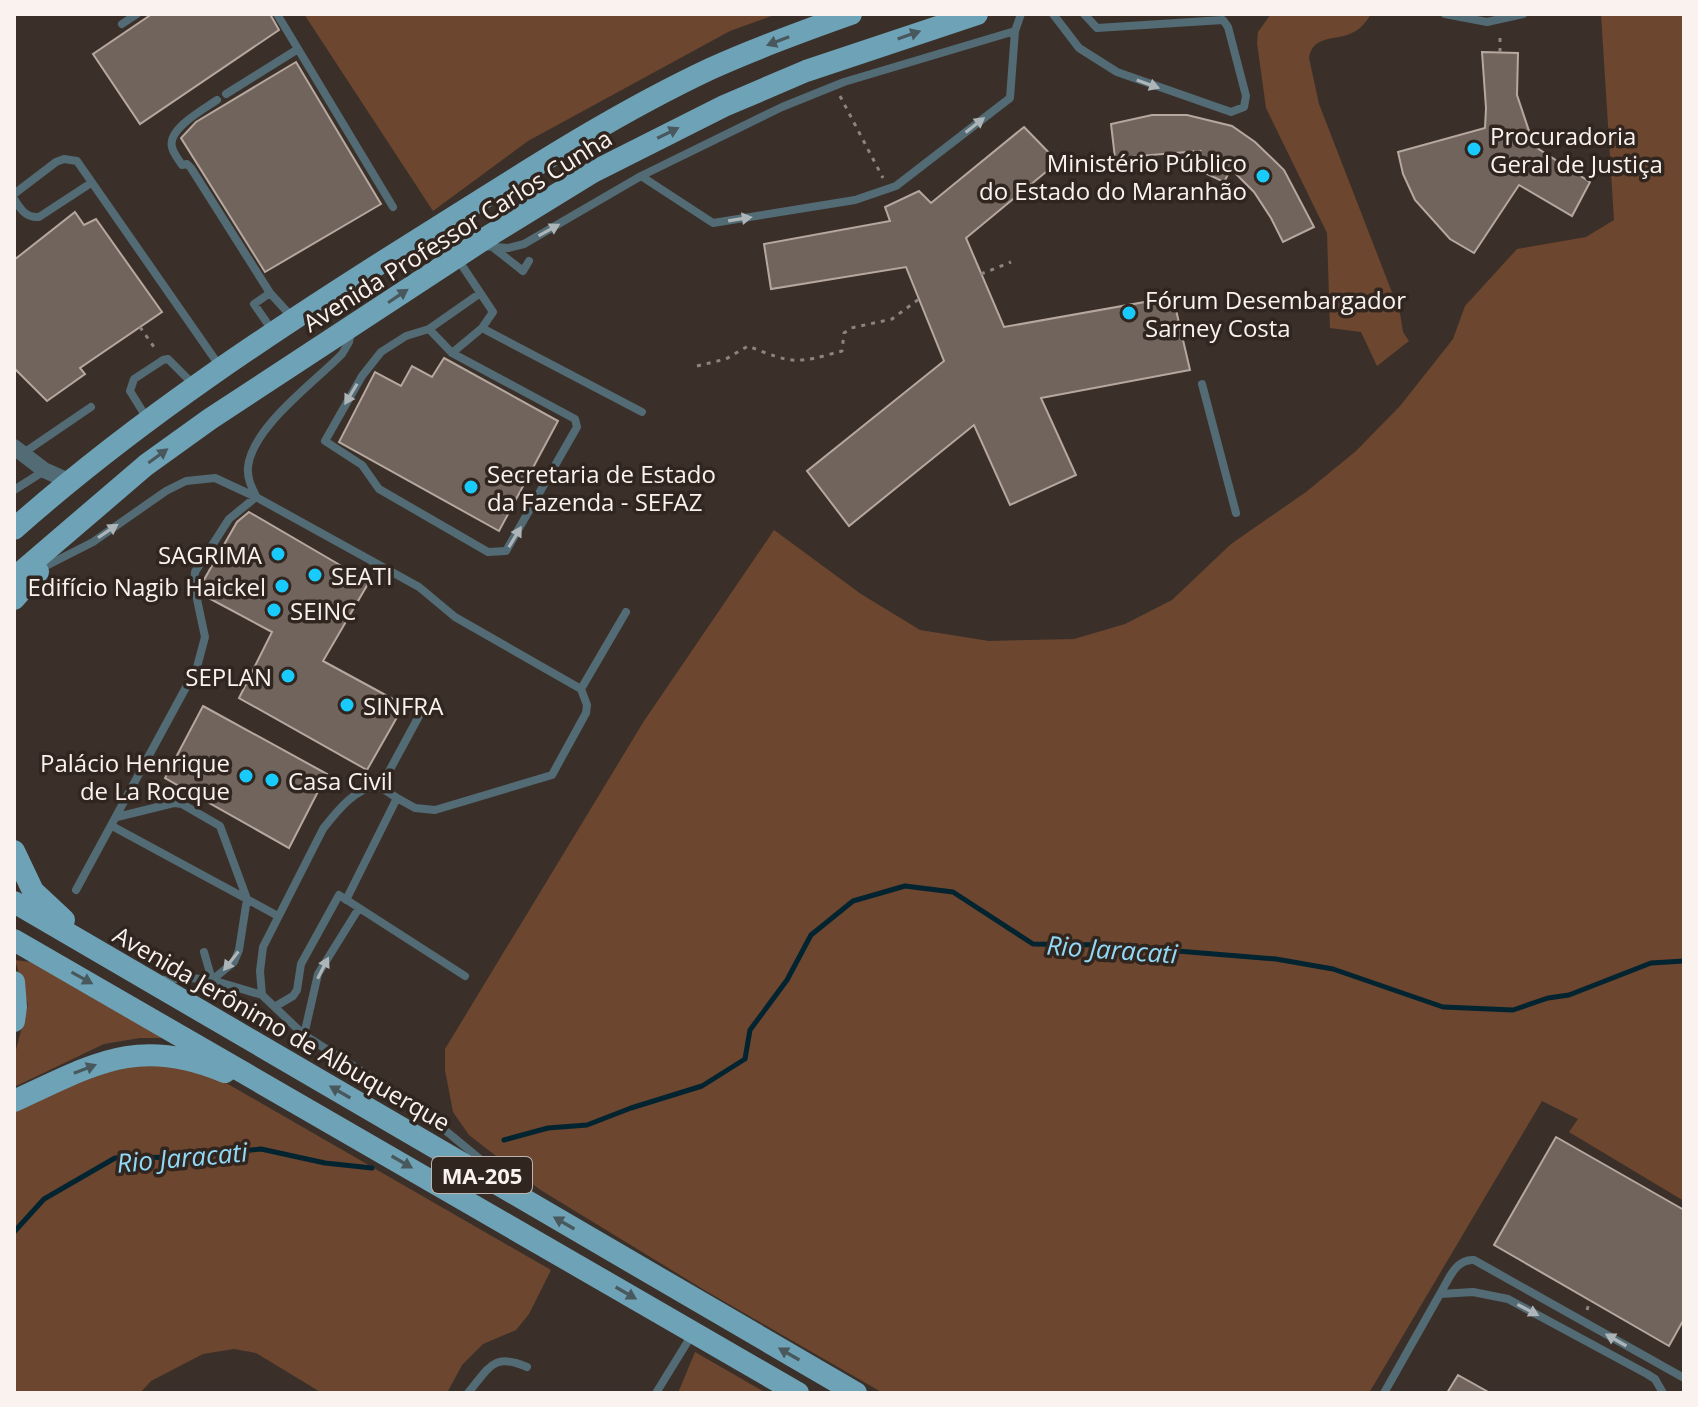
<svg xmlns="http://www.w3.org/2000/svg" width="1698" height="1407" viewBox="0 0 1698 1407" font-family="'Open Sans',sans-serif">
<style>
.green{fill:#6c462e}
.lines{fill:none;stroke-linecap:round;stroke-linejoin:round}
.stream{stroke:#022430;stroke-width:5}
.building{fill:#71645d;stroke:#b6a89f;stroke-width:2}
.path{stroke:#8e847f;stroke-width:3;stroke-dasharray:4 6;stroke-linecap:butt}
.service{stroke:#526b75;stroke-width:8}
.minor{stroke:#526b75;stroke-width:16}
.primary{stroke:#6ea2b7;stroke-width:22}
.oneway{fill:#49585c}
.oneway2{fill:#aeb5b8}
.poi-dot{fill:#19cafc;stroke:#31261f;stroke-width:3}
.labels{text-anchor:middle;dominant-baseline:central;stroke-width:7;stroke-linejoin:round;paint-order:stroke}
.shield{fill:#31261f;stroke:#beb5b0;stroke-width:2}
.shield-label{font-size:22px;font-weight:bold;fill:#faf2ee}
.poi-label{font-size:24px;fill:#faf2ee;stroke:#31261f;text-anchor:start}
.street-label{font-size:24px;fill:#faf2ee;stroke:#31261f}
.water-label{font-size:26px;font-style:italic;fill:#91daf7;stroke:#31261f}
</style>
<rect width="100%" height="100%" fill="#3b3029"/>
<path class="green" d="M304 14H777L730 31 528 141 433 211Z
M1271 14H1371C1367 21 1360 30 1352 33 1336 41 1313 34 1309 58L1319 104 1400 313 1403 332 1409 341 1377 366 1361 332 1330 328 1327 233 1266 108 1257 43 1258 32Z
M1601 14H1684V1201L1569 1132 1578 1119 1542 1101 1369 1393H883L706 1291 539 1189 469 1135 453 1112 445 1070V1049L644 721 774 530 861 594 920 630 989 641 1074 639 1125 624 1172 600 1231 544 1306 492 1356 451 1400 406 1453 339 1465 306 1517 249 1586 237 1614 220Z
M15 960 61 966 176 1038H140L104 1044 14 1087V1057L28 1005Z
M129 1063 200 1068 551 1270 529 1314 516 1330 483 1344 462 1365 447 1393H322L256 1353 234 1349 203 1354 151 1381 140 1393H14V1110L70 1082Z
M695 1352 766 1393H678Z"/>
<g class="lines">
<path class="stream" d="M504 1140 548 1128 587 1125 631 1108 702 1086 745 1059 750 1030 787 980 811 935 853 901 905 886 953 892 1033 944 1104 945 1276 959 1333 969 1443 1007 1513 1010 1548 998 1569 995 1651 963 1684 961
M14 1232 44 1199 115 1158 184 1157 261 1149 325 1163 372 1168"/>
</g>
<path class="building" d="M152 14H270L279 30 140 124 93 54Z
M1482 52 1518 53 1517 95 1534 146 1590 182 1572 216 1519 185 1474 253 1450 239 1415 200 1403 174 1398 152 1485 128 1486 108Z
M296 62 381 204 265 272 181 138 196 122Z
M1152 115H1187L1232 126 1255 142 1284 170 1314 227 1283 242 1271 218 1254 192 1231 169 1224 182 1192 167 1200 151 1115 158 1111 124Z
M1024 127 1058 162 966 238 1004 327 1173 297 1190 370 1041 398 1076 475 1010 505 974 425 849 526 807 471 944 361 906 267 771 289 764 244 890 221 885 207 919 191 931 203Z
M75 212 84 225 96 219 162 312 80 368 85 374 47 401 14 368V260Z
M444 358 558 421 499 531 339 442 375 372 401 386 412 366 432 377Z
M249 512 369 582 323 661 404 705 367 770 239 698 272 632 203 595 201 585 237 522Z
M203 706 327 774 289 848 165 778Z
M1556 1137 1684 1210V1319L1669 1346 1494 1245Z
M1458 1375 1490 1393H1447Z"/>
<g class="lines">
<path class="path" d="M1500 52V32
M840 96 883 178
M981 274 1011 262
M140 327 156 350
M697 366 726 359 748 346C793 364 795 364 842 351L844 333 851 328 892 319 919 299
M1587 1310 1590 1300"/>
<path class="service" d="M277 14 393 207
M1053 14 1079 48 1117 72 1231 112 1244 107 1246 96 1228 27 1223 20 1097 28 1084 14
M1445 14 1487 22 1523 14
M122 24 137 14
M226 94 298 49
M217 100C204 109 167 129 172 147 173 153 179 160 182 165L187 164 191 168 270 293 254 304 272 330
M641 176 782 107 844 82 1015 31
M14 194 56 162 64 159 77 161 221 368
M14 199C21 210 26 218 39 217L91 183
M481 246 508 248 524 244 641 176 713 223 855 200 896 186 1010 98 1015 31 1021 14
M495 249 523 271 529 261
M270 293 292 317
M482 328 642 412
M429 329 452 353 575 419 577 427 506 551 488 552 379 489 362 465 325 441 362 376 381 352 406 336 429 329 479 294
M452 353 482 328 493 312 457 258
M1202 384 1236 513
M148 420 130 391 134 379 163 360 168 359 195 386
M22 454 91 407
M14 490 44 471
M256 496C251 486 247 478 248 467 252 427 315 382 342 354L349 342 351 330
M40 569 93 542 166 491 186 481 215 478 256 497 419 587 455 617 581 689 587 705 586 713 552 775 435 810 415 808 397 798 346 900
M581 689 626 612
M380 788 419 716
M117 817 174 803 182 804 220 826 247 899 239 950 234 962 212 980 204 952
M112 826 278 916
M76 890 197 667 205 637 194 585 195 572 229 519 256 497
M162 980 190 978 212 980 262 995 304 1035 412 1103 497 1173
M262 995 260 971 263 947 323 829C334 815 359 782 380 788 386 790 392 795 397 798
M276 1006 293 996 297 990 301 964 339 895 465 976
M304 1035 318 974 359 908
M468 1393C489 1368 493 1352 527 1367
M656 1393 693 1333
M1384 1393 1440 1294
M1663 1393 1655 1379 1647 1374 1508 1299 1473 1292 1440 1294C1449 1279 1455 1259 1474 1260L1684 1378"/>
<path class="minor" d="M14 447 44 470 71 482"/>
<path class="primary" d="M14 529C138 419 277 328 417 240 513 180 608 117 710 69 756 48 803 31 851 14
M14 578 146 465 210 419 492 234 593 172 724 106 806 71 977 14
M14 599 38 572
M14 851 33 891 64 920
M14 902 856 1393
M14 940 798 1393
M14 982 16 1007 14 1021
M14 1101C93 1065 137 1035 225 1072"/>
</g>
<defs><path id="oneway-solid" d="M-6-.8H1V-3.2L6.5 0L1 3.2V.8H-6Z" transform="scale(2)"/></defs>
<g class="oneway">
<use href="#oneway-solid" transform="translate(909 35) rotate(-19)"/>
<use href="#oneway-solid" transform="translate(778 41) rotate(159)"/>
<use href="#oneway-solid" transform="translate(668 133) rotate(-26)"/>
<use href="#oneway-solid" transform="translate(398 296) rotate(-34)"/>
<use href="#oneway-solid" transform="translate(158 456) rotate(-36)"/>
<use href="#oneway-solid" transform="translate(82 978) rotate(29)"/>
<use href="#oneway-solid" transform="translate(85 1069) rotate(-21)"/>
<use href="#oneway-solid" transform="translate(340 1092) rotate(-150)"/>
<use href="#oneway-solid" transform="translate(402 1162) rotate(30)"/>
<use href="#oneway-solid" transform="translate(564 1223) rotate(-150)"/>
<use href="#oneway-solid" transform="translate(626 1293) rotate(30)"/>
<use href="#oneway-solid" transform="translate(789 1354) rotate(-150)"/>
</g>
<g class="oneway2">
<use href="#oneway-solid" transform="translate(1148 84) rotate(20)"/>
<use href="#oneway-solid" transform="translate(975 125) rotate(-38)"/>
<use href="#oneway-solid" transform="translate(740 219) rotate(-9)"/>
<use href="#oneway-solid" transform="translate(549 230) rotate(-29)"/>
<use href="#oneway-solid" transform="translate(351 394) rotate(121)"/>
<use href="#oneway-solid" transform="translate(108 531) rotate(-34)"/>
<use href="#oneway-solid" transform="translate(515 537) rotate(-59)"/>
<use href="#oneway-solid" transform="translate(231 961) rotate(128)"/>
<use href="#oneway-solid" transform="translate(323 968) rotate(-63)"/>
<use href="#oneway-solid" transform="translate(1528 1310) rotate(28)"/>
<use href="#oneway-solid" transform="translate(1616 1340) rotate(-150)"/>
</g>
<g class="poi-dot">
<circle cx="1474" cy="149" r="8"/>
<circle cx="1263" cy="176" r="8"/>
<circle cx="1129" cy="313" r="8"/>
<circle cx="471" cy="487" r="8"/>
<circle cx="278" cy="554" r="8"/>
<circle cx="315" cy="575" r="8"/>
<circle cx="282" cy="586" r="8"/>
<circle cx="274" cy="610" r="8"/>
<circle cx="288" cy="676" r="8"/>
<circle cx="347" cy="705" r="8"/>
<circle cx="246" cy="776" r="8"/>
<circle cx="272" cy="780" r="8"/>
</g>
<g class="labels">
<rect class="shield" x="432" y="1157" width="100" height="36" rx="6"/>
<g class="shield-label">
<text x="482" y="1175">MA-205</text>
</g>
<g class="poi-label">
<text x="1490" y="135">Procuradoria<tspan x="1490" dy="28">Geral de Justiça</tspan></text>
<text x="1247" y="162" text-anchor="end">Ministério Público<tspan x="1247" dy="28">do Estado do Maranhão</tspan></text>
<text x="1145" y="299">Fórum Desembargador<tspan x="1145" dy="28">Sarney Costa</tspan></text>
<text x="487" y="473">Secretaria de Estado<tspan x="487" dy="28">da Fazenda - SEFAZ</tspan></text>
<text x="262" y="554" text-anchor="end">SAGRIMA</text>
<text x="331" y="575">SEATI</text>
<text x="266" y="586" text-anchor="end">Edifício Nagib Haickel</text>
<text x="290" y="610">SEINC</text>
<text x="272" y="676" text-anchor="end">SEPLAN</text>
<text x="363" y="705">SINFRA</text>
<text x="230" y="762" text-anchor="end">Palácio Henrique<tspan x="230" dy="28">de La Rocque</tspan></text>
<text x="288" y="780">Casa Civil</text>
</g>
<g class="street-label">
<text transform="translate(457 230) rotate(-32)">Avenida Professor Carlos Cunha</text>
<text transform="translate(282 1028) rotate(30)">Avenida Jerônimo de Albuquerque</text>
</g>
<g class="water-label">
<text transform="translate(1112 949) rotate(4)">Rio Jaracati</text>
<text transform="translate(182 1157) rotate(-5)">Rio Jaracati</text>
</g>
</g>
<rect width="1698" height="1407" fill="none" stroke="#faf2ee" stroke-width="32"/>
</svg>
